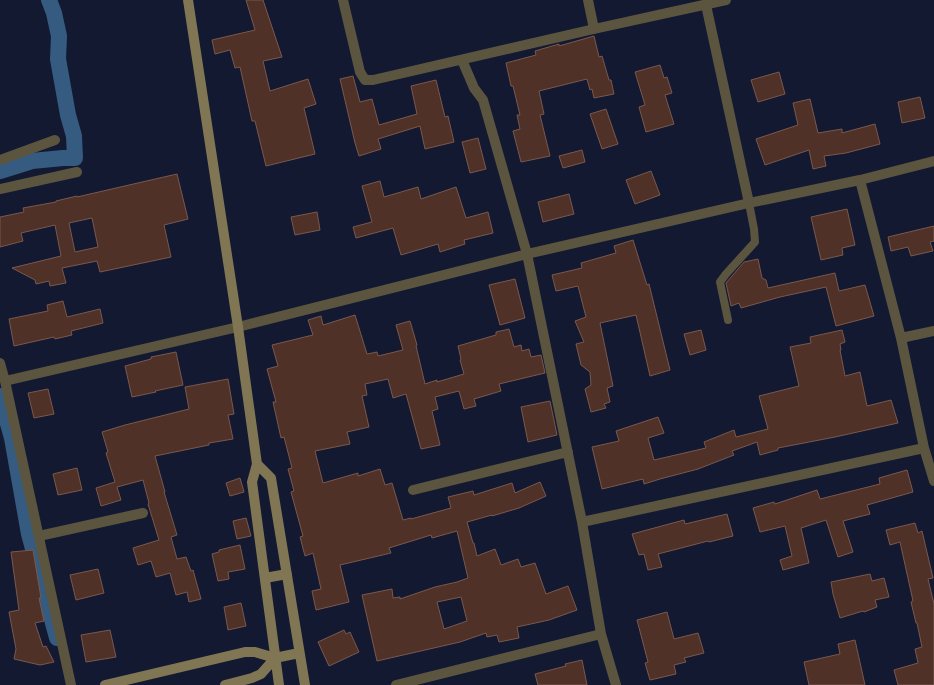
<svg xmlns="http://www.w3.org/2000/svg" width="934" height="685" viewBox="0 0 934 685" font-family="'Sofia Sans Condensed',sans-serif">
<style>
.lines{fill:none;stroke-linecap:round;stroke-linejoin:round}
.canal{stroke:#355c80;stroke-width:16}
.building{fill:#4f3127;stroke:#7a584e;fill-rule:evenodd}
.lane{stroke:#5b5540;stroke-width:8}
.street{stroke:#5b5540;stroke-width:10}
.secondary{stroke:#807654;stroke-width:10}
</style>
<rect width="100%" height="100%" fill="#131931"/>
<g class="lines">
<path class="canal" d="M0 171 32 161 63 158H75L74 136 68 115 58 59 59 36 54 13 49 0
M0 396 12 438 29 534 57 638"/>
</g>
<path class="building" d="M246 0H263L282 57 263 61 270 91 308 79 316 104 304 108 315 154 266 166 255 121H252L240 67 235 68 230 50 215 54 212 40 255 30Z
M594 36 599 57 602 56 609 80H611L614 94 594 98 592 89 590 90 587 79 539 91 544 114 540 115 550 156 521 162 513 131 520 129 517 115H520L513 86H511L506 63 536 55 535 51 559 44V46Z
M660 65 664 78 667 77 672 93 665 95 674 124 646 132 639 107 645 105 635 72Z
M779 72 785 94 758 102 751 80Z
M353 76 360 102 372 99 379 125 417 114 411 86 436 80 445 117 448 116 454 142 425 149 420 126 378 139 381 149 359 156 355 143 340 79Z
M920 97 925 118 902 123 898 102Z
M810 99 818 133 842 129V133L875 124 880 144 846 153 824 156 826 166 813 169 809 150 765 165 756 139 798 125 793 103Z
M606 109 618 144 602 149 590 114Z
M478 138 486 169 470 173 462 142Z
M582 150 585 162 563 168 559 156Z
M651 171 660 195 635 204 626 180Z
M177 174 188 219 164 225 171 257 100 272 97 261 62 268 66 283 50 286 49 281 36 284 35 280 12 268 61 256 55 225 21 233 23 241 0 247V217L24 212 23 208 56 202V201L77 196V197ZM92 218 98 247 75 252 69 223Z
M380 181 384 197 418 187 421 199 456 187 466 218 488 212 493 233 464 240 465 244 440 252 438 244 401 255 393 228 356 238 353 227 372 222 362 186Z
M569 194 574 214 543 222 538 202Z
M847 209 855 245 842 248 843 255 821 260 811 217Z
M317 212 320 230 295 235 291 217Z
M934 226V241L930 242 933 251 911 256 908 247 891 251 888 237Z
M633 240 647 285 649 284 670 370 650 376 636 315 600 323 613 386 607 388 610 402 604 404 606 408 591 412 585 389 591 385 590 372 581 365 576 344 584 342 575 321 586 317 578 286 556 291 552 275 582 268 581 263 616 253 614 246Z
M758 259 762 278 766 280 768 288 835 273 839 291 865 285 874 316 836 326 826 287 780 297 741 308 739 303 731 306 726 283 744 262Z
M515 279 525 318 500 325 489 285Z
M63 301 67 317 100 309 103 323 71 331 72 335 55 339 54 337 14 346 9 319 48 311 47 305Z
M355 315 367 354 377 352 378 356 403 350 396 325 410 321 417 345 416 346 425 384 437 380V382L464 374 460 360 461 359 458 346 496 335V332L509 329 514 347 521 345 522 351 529 349 531 357 541 355 545 373 499 384 501 391 474 399 476 406 464 409 459 391 435 397 438 409 432 411 440 445 421 449 406 394 393 398 388 379 365 384 367 395 362 396 369 427 347 432 350 444 315 451 323 483 358 473V476L380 469 385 485 392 483 403 520 411 518V519L451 508 448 497 473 491 474 495 512 483 515 493 540 482 546 496 519 508 492 516V515L467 522 473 543H474L477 556 495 549 501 565 518 559 521 567 535 563 546 594 568 586 577 610 549 620 517 627 519 638 499 642 497 635 487 637 486 633 460 642 377 661 362 595 392 589 393 598 400 597V599L435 587 457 582 468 578 457 531 432 538 431 535 389 548 391 553 340 565 349 602 316 610 312 591 321 589 313 553 305 556 300 537 303 536 291 492 294 491 288 469 292 468 284 437 281 438 273 402H276L267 369 278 366 272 345 313 335 308 320 321 316 323 325ZM461 597 467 621 444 629 437 602Z
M701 330 706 350 690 355 684 334Z
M842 330 845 342 840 344 841 350H840L845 376 860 372 867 406 891 400 898 423 835 437 778 448V450L760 455 757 442 732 451 734 455 698 469 660 479 644 484 643 479 602 489 592 447 619 441 616 431 658 417 664 433 648 438 654 460 706 448 704 442 734 430 736 437 768 429 759 396 799 386 790 347 811 343 810 337Z
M176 352 183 385 155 391 156 392 132 397 125 366 151 359V357Z
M228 379 234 414 228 415 233 439 209 443V445L155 456 165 492H164L177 535 171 537 177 559 186 557 191 571 193 570 201 599 189 602 187 592 176 595 170 573 156 577 151 561 138 565 133 548 159 540 148 504 149 503 143 480 117 487 121 500 101 506 96 488 115 482 106 453 108 452 102 432 125 425 189 409 185 387Z
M48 389 54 414 34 418 28 393Z
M550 401 557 435 528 442 521 407Z
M77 468 82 490 58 495 53 474Z
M907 470 913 492 867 505 870 514 843 521 853 552 838 557 826 520 801 528 809 563 783 570 780 560 792 556 785 526 760 532 753 508 774 502 775 504 817 490 820 499 880 484 879 478Z
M240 478 244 492 230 496 226 483Z
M727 514 733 536 709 542 708 541 658 554 662 567 648 570 644 554 639 555 632 534 684 520 685 524Z
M246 518 251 536 237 539 233 521Z
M915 523 918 533 922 531 933 578 928 579 934 604V685H898L894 670 918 663 915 649 922 647 917 623H916L911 602 913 601 900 542 890 545 886 530Z
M240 545 245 569 228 572 229 579 218 581 212 554 219 552V550Z
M33 550 41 598H39L44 621 35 623 43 647 46 646 54 662 40 665 14 659 16 649 9 612 19 610 11 552Z
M98 569 104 593 76 600 70 575Z
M870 574 872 581 884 578 889 597 875 600 877 607 864 612 863 611 840 618 833 594 831 582Z
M241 603 246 626 228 630 224 607Z
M667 612 674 639 698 633 704 653 684 658 686 662 674 665 676 674 650 680 645 663 648 662 637 620Z
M110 630 116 657 86 662 81 635Z
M344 630 346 634 350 632 359 652 329 666 318 642Z
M855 640 865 685H809L804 662 840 654 838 644Z
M582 660 587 685H538L535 674 566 666 565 664Z"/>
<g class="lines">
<path class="lane" d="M728 320 720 282 726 274 755 242 754 229 749 203"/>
<path class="street" d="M343 0 360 72 365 80H373L594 29 726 0
M588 0 594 29
M706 5 749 203
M462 60 474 88 483 100 527 254 582 522 601 634 616 685
M0 160 55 140
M860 180 901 338 924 448 934 481
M0 189 77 172
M901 338 934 331
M0 363 5 381 71 685
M5 381 238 327 527 254 749 203 860 180 934 161
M413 490 568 452
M582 522 924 448
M39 536 143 513
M396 685 601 634"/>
<path class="secondary" d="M188 0 238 327 257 464 252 482 279 685
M257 464 271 478 305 685
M265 578 287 574
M105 685 245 652H255L275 658 299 653
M225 685 252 678 261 674 275 658"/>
</g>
</svg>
